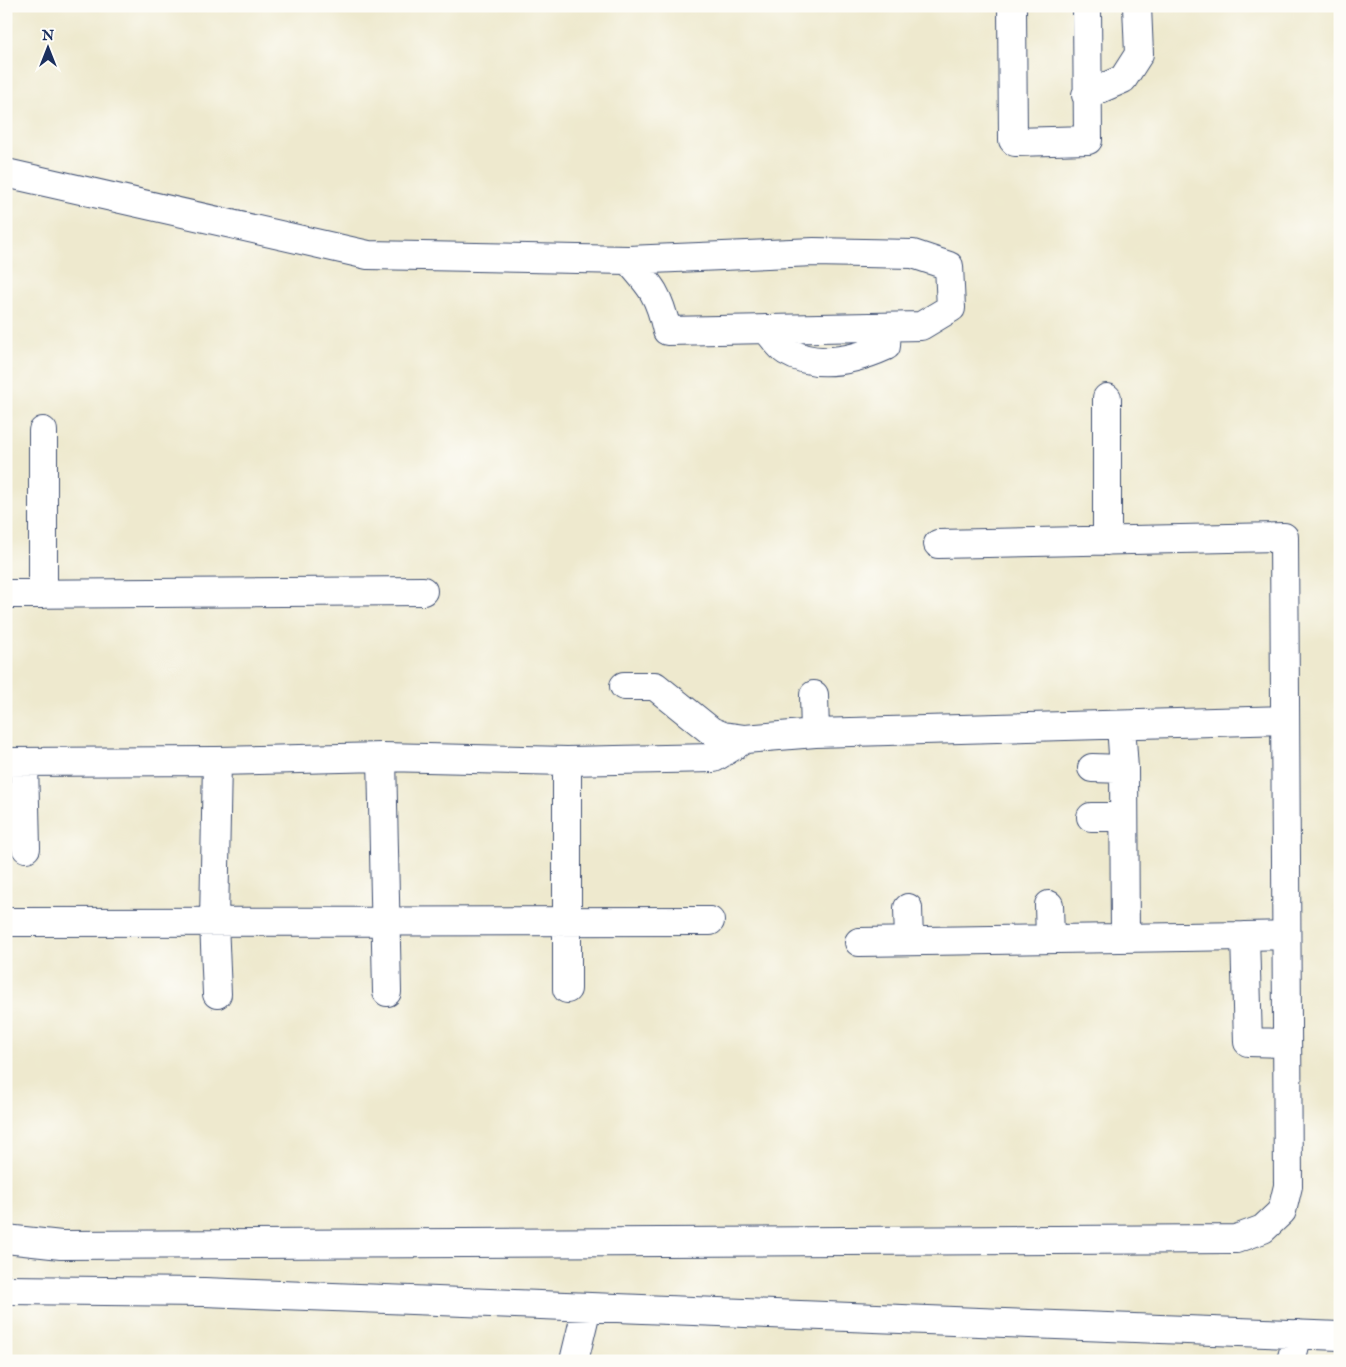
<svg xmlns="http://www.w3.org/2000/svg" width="1346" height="1367" viewBox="0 0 1346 1367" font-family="'IM FELL English',serif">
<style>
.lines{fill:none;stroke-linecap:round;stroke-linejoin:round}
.minor-casing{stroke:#3b4b6f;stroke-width:30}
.minor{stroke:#fff;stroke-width:28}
</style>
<rect width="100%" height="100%" fill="#fdfcf7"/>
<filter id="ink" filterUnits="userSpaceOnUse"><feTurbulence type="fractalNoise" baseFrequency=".02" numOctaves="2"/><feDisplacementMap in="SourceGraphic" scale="10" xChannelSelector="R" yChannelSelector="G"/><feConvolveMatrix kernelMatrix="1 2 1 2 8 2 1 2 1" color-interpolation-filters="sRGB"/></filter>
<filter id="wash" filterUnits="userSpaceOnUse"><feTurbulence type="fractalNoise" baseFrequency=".0096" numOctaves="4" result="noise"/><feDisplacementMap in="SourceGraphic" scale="20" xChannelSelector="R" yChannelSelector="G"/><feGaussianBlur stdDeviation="1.12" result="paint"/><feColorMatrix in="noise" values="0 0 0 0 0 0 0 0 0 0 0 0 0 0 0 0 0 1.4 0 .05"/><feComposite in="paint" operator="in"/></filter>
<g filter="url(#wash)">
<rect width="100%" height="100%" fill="#eee9ce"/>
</g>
<g filter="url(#ink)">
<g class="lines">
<g class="minor-casing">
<path id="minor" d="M1012 6 1013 140 1015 142 1088 140 1087 6
M1086 95 1123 79 1139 54 1137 6
M6 173 368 255 628 260 814 252 913 254 949 266 951 308 921 326 667 331C659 295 652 287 628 260
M766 329C772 335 779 347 786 351 818 370 855 360 886 346L887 327
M1107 398V541
M43 431V594
M6 594 423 591
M624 686H655L711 731 723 736 745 739 815 733 1285 720
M814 695 815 733
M1121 725 1124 769 1125 938
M382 757 387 992
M217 761 214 922 217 994
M567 761V989
M6 762 217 761 382 757 567 761 714 758 745 739
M24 762 26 848
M1092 768 1124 769
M1091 817H1124
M1049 905 1050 939
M908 908 909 941
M6 922 710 921
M1286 935 1245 936 1248 1042 1286 1043
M859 942 1245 936
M6 1239 61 1245 1236 1239 1263 1229 1282 1211 1288 1186 1284 537 938 544
M6 1290 204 1292 1340 1336
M574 1361 587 1307
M1291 1361 1298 1334"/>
</g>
<use href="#minor" class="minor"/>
</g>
</g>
<rect width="1346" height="1367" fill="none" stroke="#fdfcf7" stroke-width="25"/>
<g transform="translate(48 48)" stroke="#fdfcf7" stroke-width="4" paint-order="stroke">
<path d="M0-4L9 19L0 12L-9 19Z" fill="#1b2f5e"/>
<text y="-8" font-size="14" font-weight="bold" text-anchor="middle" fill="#1b2f5e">N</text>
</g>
</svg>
